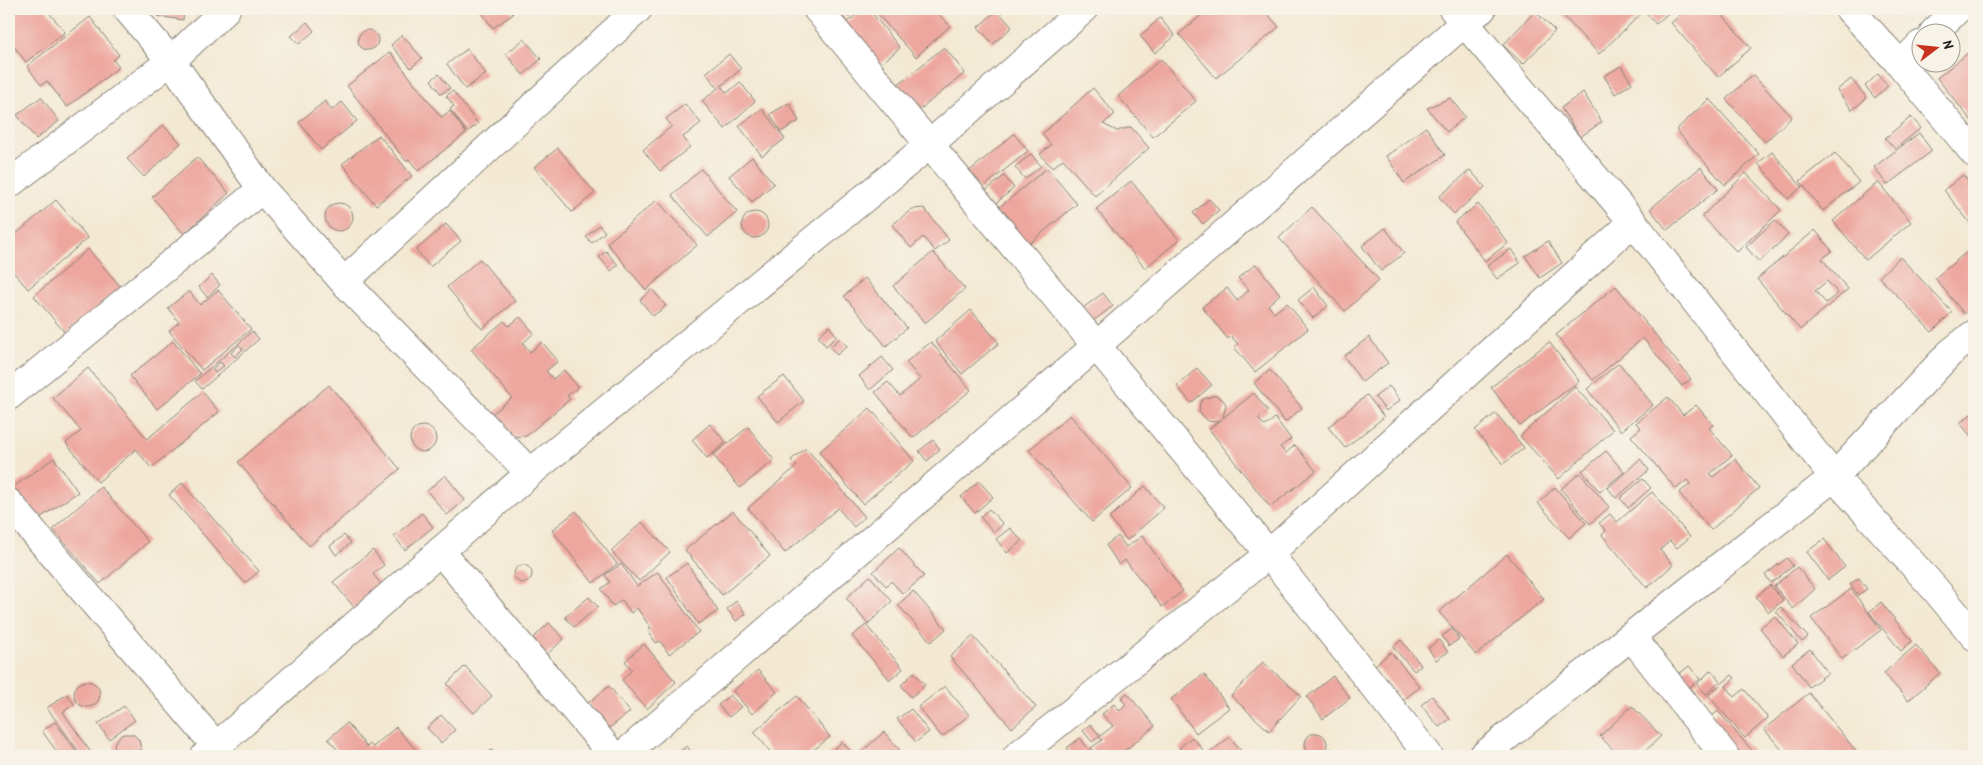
<svg xmlns="http://www.w3.org/2000/svg" width="1983" height="765" viewBox="0 0 1983 765" font-family="'Patrick Hand',sans-serif">
<style>
.building{fill:#eda79f;fill-rule:evenodd}
.lines{fill:none;stroke-linecap:round;stroke-linejoin:round}
.street-casing{stroke:#888278;stroke-width:30}
.street{stroke:#fff;stroke-width:28}
</style>
<rect width="100%" height="100%" fill="#f7f3e8"/>
<filter id="ink" filterUnits="userSpaceOnUse"><feTurbulence type="fractalNoise" baseFrequency=".02" numOctaves="2"/><feDisplacementMap in="SourceGraphic" scale="10" xChannelSelector="R" yChannelSelector="G"/><feConvolveMatrix kernelMatrix="1 2 1 2 8 2 1 2 1" color-interpolation-filters="sRGB"/></filter>
<filter id="wash" filterUnits="userSpaceOnUse"><feTurbulence type="fractalNoise" baseFrequency=".0096" numOctaves="4" result="noise"/><feDisplacementMap in="SourceGraphic" scale="20" xChannelSelector="R" yChannelSelector="G"/><feGaussianBlur stdDeviation="1.12" result="paint"/><feColorMatrix in="noise" values="0 0 0 0 0 0 0 0 0 0 0 0 0 0 0 0 0 1.4 0 .05"/><feComposite in="paint" operator="in"/></filter>
<g filter="url(#wash)">
<rect width="100%" height="100%" fill="#f3e9d3"/>
<g id="blocks">
<path class="building" d="M9 9H46L65 32 26 62 9 40Z
M158 9H184L183 20 157 16Z
M389 9H405L395 16Z
M479 9H509L513 14 493 28Z
M841 9H857L848 17Z
M864 9H869L900 48 872 71 831 21 840 13 847 22Z
M873 9H934L950 26 916 57Z
M1209 9H1263L1279 27 1216 78 1179 34Z
M1557 9H1673L1656 24 1644 11 1599 54Z
M1687 9H1717L1751 48 1718 77 1671 23Z
M997 10 1012 27 993 44 978 27Z
M1535 11 1555 31 1523 64 1503 45Z
M90 17 119 55 113 60 119 67 67 107 47 81 41 85 27 66Z
M1160 18 1175 36 1155 53 1140 36Z
M307 22 314 31 299 44 291 36Z
M358 40a10 10 0 1 1 20 0a10 10 0 1 1-20 0Z
M402 35 422 58 411 68 391 45Z
M524 39 541 59 523 75 506 54Z
M944 47 965 73 917 112 896 86Z
M467 49 486 74 465 89 447 64Z
M390 52 441 117 450 111 466 133 418 171 409 159 406 161 347 86Z
M1969 52 1974 58V124L1937 78Z
M729 54 741 69 721 86 727 93 740 82 755 101 725 129 702 101 718 88 706 73Z
M1161 59 1196 101 1153 137 1118 96Z
M1621 66 1632 83 1615 94 1604 76Z
M439 74 450 88 441 94 431 80Z
M1878 74 1888 86 1875 98 1865 86Z
M1753 75 1792 117 1765 142 1726 99Z
M1851 79 1867 98 1852 110 1837 90Z
M1093 88 1115 114 1103 124 1117 131 1131 127 1149 148 1095 196 1063 159 1052 168 1040 154 1051 145 1042 134Z
M453 91 478 124 467 132 450 109 454 106 446 96Z
M1583 92 1602 122 1580 137 1561 108Z
M41 97 59 121 36 139 17 115Z
M1450 98 1465 117 1447 132 1427 108Z
M1709 99 1759 154 1725 185 1676 130Z
M325 101 332 110 342 102 357 121 321 150 299 122Z
M789 103 799 121 781 132 770 114Z
M685 104 701 123 683 137 690 147 660 171 643 150 672 126 666 119Z
M762 109 785 139 762 156 739 126Z
M1911 117 1921 128 1895 149 1885 138Z
M163 125 181 143 144 177 127 159Z
M1426 127 1445 155 1404 183 1386 156Z
M1919 133 1932 151 1887 185 1874 167Z
M1014 134 1028 151 980 190 966 174Z
M379 135 412 176 376 205 342 164Z
M558 148 595 193 572 212 534 167Z
M1772 152 1802 187 1788 199 1758 163Z
M1835 153 1859 182 1823 211 1800 181Z
M1031 154 1041 166 1025 179 1015 167Z
M197 157 229 193 184 234 152 197Z
M752 157 774 184 752 202 729 176Z
M1701 167 1718 189 1667 230 1650 209Z
M1047 168 1077 204 1025 247 995 211Z
M701 169 737 212 708 237 672 195Z
M1470 170 1485 187 1454 214 1439 197Z
M1746 173 1781 210 1737 252 1702 216Z
M1963 175 1974 189V228L1944 190Z
M1004 176 1014 188 995 204 985 191Z
M1131 181 1179 240 1145 268 1096 209Z
M1878 182 1911 222 1866 260 1833 221Z
M1209 199 1219 210 1203 224 1193 213Z
M56 200 88 238 28 289 9 267V240Z
M657 200 697 245 646 290 607 243Z
M325 217a14 14 0 1 1 28 0a14 14 0 1 1-28 0Z
M1478 204 1508 243 1485 261 1455 222Z
M1312 207 1379 280 1345 311 1279 238Z
M924 208 949 240 935 251 923 237 911 248 892 225 912 209Z
M742 225a13 13 0 1 1 26 0a13 13 0 1 1-26 0Z
M1775 220 1788 235 1759 262 1746 247Z
M446 224 461 241 430 267 416 250Z
M599 225 605 232 592 243 586 237Z
M1385 228 1404 253 1381 271 1362 246Z
M1815 230 1832 251 1822 259 1848 289 1800 330 1757 279ZM1827 281 1838 293 1826 303 1815 291Z
M1548 241 1562 263 1540 278 1525 256Z
M1974 246V306L1964 314 1935 278Z
M88 249 121 287 66 334 34 296Z
M1511 249 1520 263 1497 279 1487 266Z
M606 251 618 265 611 271 599 257Z
M933 252 965 289 925 323 893 286Z
M1900 257 1952 312 1932 332 1879 277Z
M480 259 515 301 482 329 447 287Z
M1256 264 1280 294 1268 305 1274 313 1287 303 1308 329 1255 372 1234 347 1238 344 1231 336 1228 339 1202 307 1227 288 1237 301 1249 290 1238 278Z
M212 275 220 285 207 297 199 287Z
M865 278 907 328 886 346 844 296Z
M1616 286 1691 379 1682 386 1643 338 1593 380 1556 335Z
M1314 287 1328 306 1313 318 1298 300Z
M652 289 666 306 653 316 640 300Z
M218 290 251 329 202 370 169 331 179 322 168 308 189 291 200 305Z
M1103 293 1113 306 1093 321 1083 308Z
M971 310 999 343 962 374 935 341Z
M520 317 534 333 523 343 530 352 542 342 558 361 546 371 553 379 564 370 578 387 567 396 570 399 526 436 511 437 492 414 512 398 471 349 504 321 509 326Z
M829 326 837 336 826 346 818 336Z
M252 331 259 339 202 389 195 381 237 345 238 346 231 353 235 357 243 349 238 344ZM220 362 224 366 215 373 212 369Z
M1369 337 1388 363 1362 382 1344 356Z
M840 338 847 346 837 355 830 347Z
M173 341 200 374 157 409 130 376Z
M931 342 971 390 913 438 875 392 888 382 900 396 920 379 906 362Z
M1549 342 1579 381 1520 426 1491 387Z
M882 357 893 370 870 390 859 376Z
M1619 363 1653 405 1621 431 1587 389Z
M88 368 147 439 203 392 219 412 151 468 136 449 98 482 66 443 81 431 53 398Z
M1197 368 1212 385 1191 403 1177 386Z
M1270 370 1302 408 1285 422 1254 383Z
M784 376 804 401 778 422 757 396Z
M329 385 400 469 309 546 238 462Z
M1389 386 1400 400 1386 411 1375 397Z
M1575 387 1613 430 1559 479 1520 436Z
M1254 393 1268 411 1258 419 1265 426 1275 418 1291 439 1280 447 1286 453 1295 445 1316 471 1270 507 1209 429 1222 419 1216 422 1208 421 1199 412 1200 403 1203 399 1216 395 1223 400 1226 404 1223 418Z
M1367 395 1384 417 1345 448 1328 427Z
M1668 397 1683 415 1696 405 1713 425 1709 428 1732 455 1710 474 1713 477 1735 459 1759 488 1711 530 1679 493 1690 484 1687 480 1676 489 1631 436 1641 428 1636 423Z
M870 408 914 461 863 504 819 452Z
M1974 412V440L1960 423Z
M1496 413 1524 448 1503 464 1475 430Z
M1070 415 1132 488 1092 522 1029 450Z
M710 424 726 442 707 458 692 440Z
M410 439a13 13 0 1 1 26 0a13 13 0 1 1-26 0Z
M748 427 774 460 740 488 713 455Z
M933 440 940 449 927 461 919 451Z
M806 448 865 517 854 527 838 508 785 553 748 508 797 466 791 460Z
M1606 451 1624 472 1600 492 1582 471Z
M54 458 78 492 31 524 9 490Z
M1640 459 1649 470 1616 498 1608 488Z
M1580 473 1609 507 1590 524 1561 489Z
M445 475 465 500 447 515 427 491Z
M1643 479 1651 488 1628 508 1620 498Z
M979 481 993 497 975 513 961 497Z
M182 483 259 571 245 583 169 495Z
M1145 486 1164 508 1127 540 1109 518Z
M101 487 148 542 100 584 53 529Z
M1555 487 1586 523 1569 538 1538 503Z
M1652 492 1690 537 1677 548 1670 541 1660 550 1673 565 1647 588 1602 535 1606 531 1599 523 1610 514 1617 522Z
M989 509 1003 524 994 532 980 517Z
M576 511 617 564 593 583 552 530Z
M733 511 770 556 722 595 685 550Z
M422 513 433 527 405 550 394 536Z
M642 522 670 552 639 581 611 551Z
M1010 528 1022 541 1007 553 996 539Z
M344 535 351 543 336 555 330 546Z
M1118 536 1126 547 1142 536 1183 591 1162 607 1125 560 1119 565 1106 545Z
M1824 539 1845 567 1828 580 1807 552Z
M899 548 924 576 903 594 891 581 886 586 873 572Z
M373 550 384 565 373 574 385 589 358 612 333 582Z
M1507 554 1544 599 1476 655 1439 612Z
M1787 558 1793 566 1771 583 1765 575Z
M687 563 718 611 698 624 667 577Z
M621 564 637 586 658 572 699 632 669 654 660 641 656 643 648 631 651 628 637 608 631 613 622 600 613 606 601 589 610 582 605 575Z
M514 574a9 9 0 1 1 18 0a9 9 0 1 1-18 0Z
M1797 567 1815 589 1793 609 1774 586Z
M870 576 892 601 868 624 846 598Z
M1859 578 1867 589 1858 595 1850 584Z
M1770 585 1783 600 1769 612 1756 597Z
M1851 589 1881 630 1842 659 1811 618Z
M913 591 946 629 931 642 898 605Z
M589 597 598 607 574 627 565 617Z
M736 601 746 614 736 621 727 609Z
M1881 602 1912 641 1901 651 1869 612Z
M1781 607 1808 637 1802 642 1776 611Z
M1775 616 1798 644 1783 656 1760 628Z
M549 623 564 639 545 656 531 640Z
M866 625 903 669 890 680 852 636Z
M1452 629 1459 639 1449 646 1442 636Z
M973 636 1036 707 1012 728 950 657Z
M1401 640 1421 665 1414 671 1393 647Z
M1439 640 1448 652 1436 660 1428 648Z
M644 644 676 682 647 709 622 680 632 670 625 661Z
M1916 645 1940 673 1908 701 1884 673Z
M1810 649 1828 673 1809 687 1792 663Z
M1391 652 1420 687 1403 700 1375 665Z
M1263 662 1301 696 1269 731 1231 696Z
M465 666 492 696 474 713 447 684Z
M1689 666 1700 679 1690 687 1696 694 1687 702 1666 678 1675 669 1679 674Z
M758 670 777 692 752 714 733 691Z
M1711 670 1720 681 1706 694 1697 684Z
M914 672 925 685 911 697 901 685Z
M1204 674 1229 708 1196 733 1171 699Z
M1732 675 1735 678 1726 686 1735 697 1744 689 1768 718 1745 738 1708 695Z
M1333 676 1350 698 1323 719 1307 697Z
M74 694a13 13 0 1 1 26 0a13 13 0 1 1-26 0Z
M609 686 630 712 608 729 588 703Z
M945 686 969 715 942 737 918 707Z
M1127 693 1155 726 1118 756H1092L1090 753 1093 751 1091 748 1102 740 1099 737 1113 726 1102 714 1114 704 1120 711 1126 705 1121 698Z
M1809 693 1860 756H1787L1764 729Z
M67 694 74 704 63 712 92 754 90 756H82L47 708Z
M730 695 741 707 729 717 718 705Z
M797 696 830 737 806 756H774L754 732Z
M1432 696 1450 719 1439 727 1421 705Z
M124 706 135 720 109 739 98 724Z
M1632 706 1661 736 1640 756H1619L1600 736Z
M911 709 929 732 916 742 897 719Z
M1718 711 1754 753 1750 756H1731L1703 724Z
M441 715 455 730 441 743 427 728Z
M55 722 80 756H60L42 731Z
M347 723 367 747 370 744 373 747 396 727 421 756H343L328 739Z
M1090 724 1100 736 1092 742 1083 731Z
M884 732 905 756H859L858 755Z
M1305 744a11 11 0 1 1 22 0a11 11 0 1 1-22 0Z
M124 734H133L139 740 141 749 137 756H118L117 755 114 746 115 742 120 736Z
M1192 737 1203 750 1195 756H1186L1179 748Z
M1230 737 1245 756H1205Z
M1080 738 1090 751 1084 756H1073L1067 748Z
M842 742 855 756H826Z
M687 746 694 756H673Z
M1331 748 1337 756H1321Z
M492 750 496 756H482Z"/>
</g>
</g>
<g filter="url(#ink)">
<use href="#blocks" fill-opacity="0" stroke="#888278" stroke-width="1"/>
<g class="lines">
<g class="street-casing">
<path id="street" d="M127 9 171 61 262 189 344 282 530 473
M817 9 1269 554 1429 756
M1453 9 1633 222 1834 477 1935 589 1974 636
M1849 9 1901 65 1974 153
M1934 32 1958 9
M1901 65 1920 45
M9 184 171 61 226 9
M344 282 638 9
M9 396 262 189
M9 503 216 746
M440 551 614 756
M1631 636 1725 756
M205 756 530 473 929 145 1084 9
M622 756 1096 346 1465 22 1482 9
M1017 756 1269 554 1633 222
M1483 756 1631 636 1834 477 1950 353 1974 334"/>
</g>
<use href="#street" class="street"/>
</g>
</g>
<rect width="1983" height="765" fill="none" stroke="#f7f3e8" stroke-width="30"/>
<g transform="translate(1936 48) rotate(74)"><circle r="24" fill="#f7f3e8" stroke="#9f9d96"/>
<path d="M0-4L9 19L0 12L-9 19Z" fill="#c8321e"/>
<text y="-8" font-size="14" font-weight="bold" text-anchor="middle" fill="#1c1c1c">N</text>
</g>
</svg>
